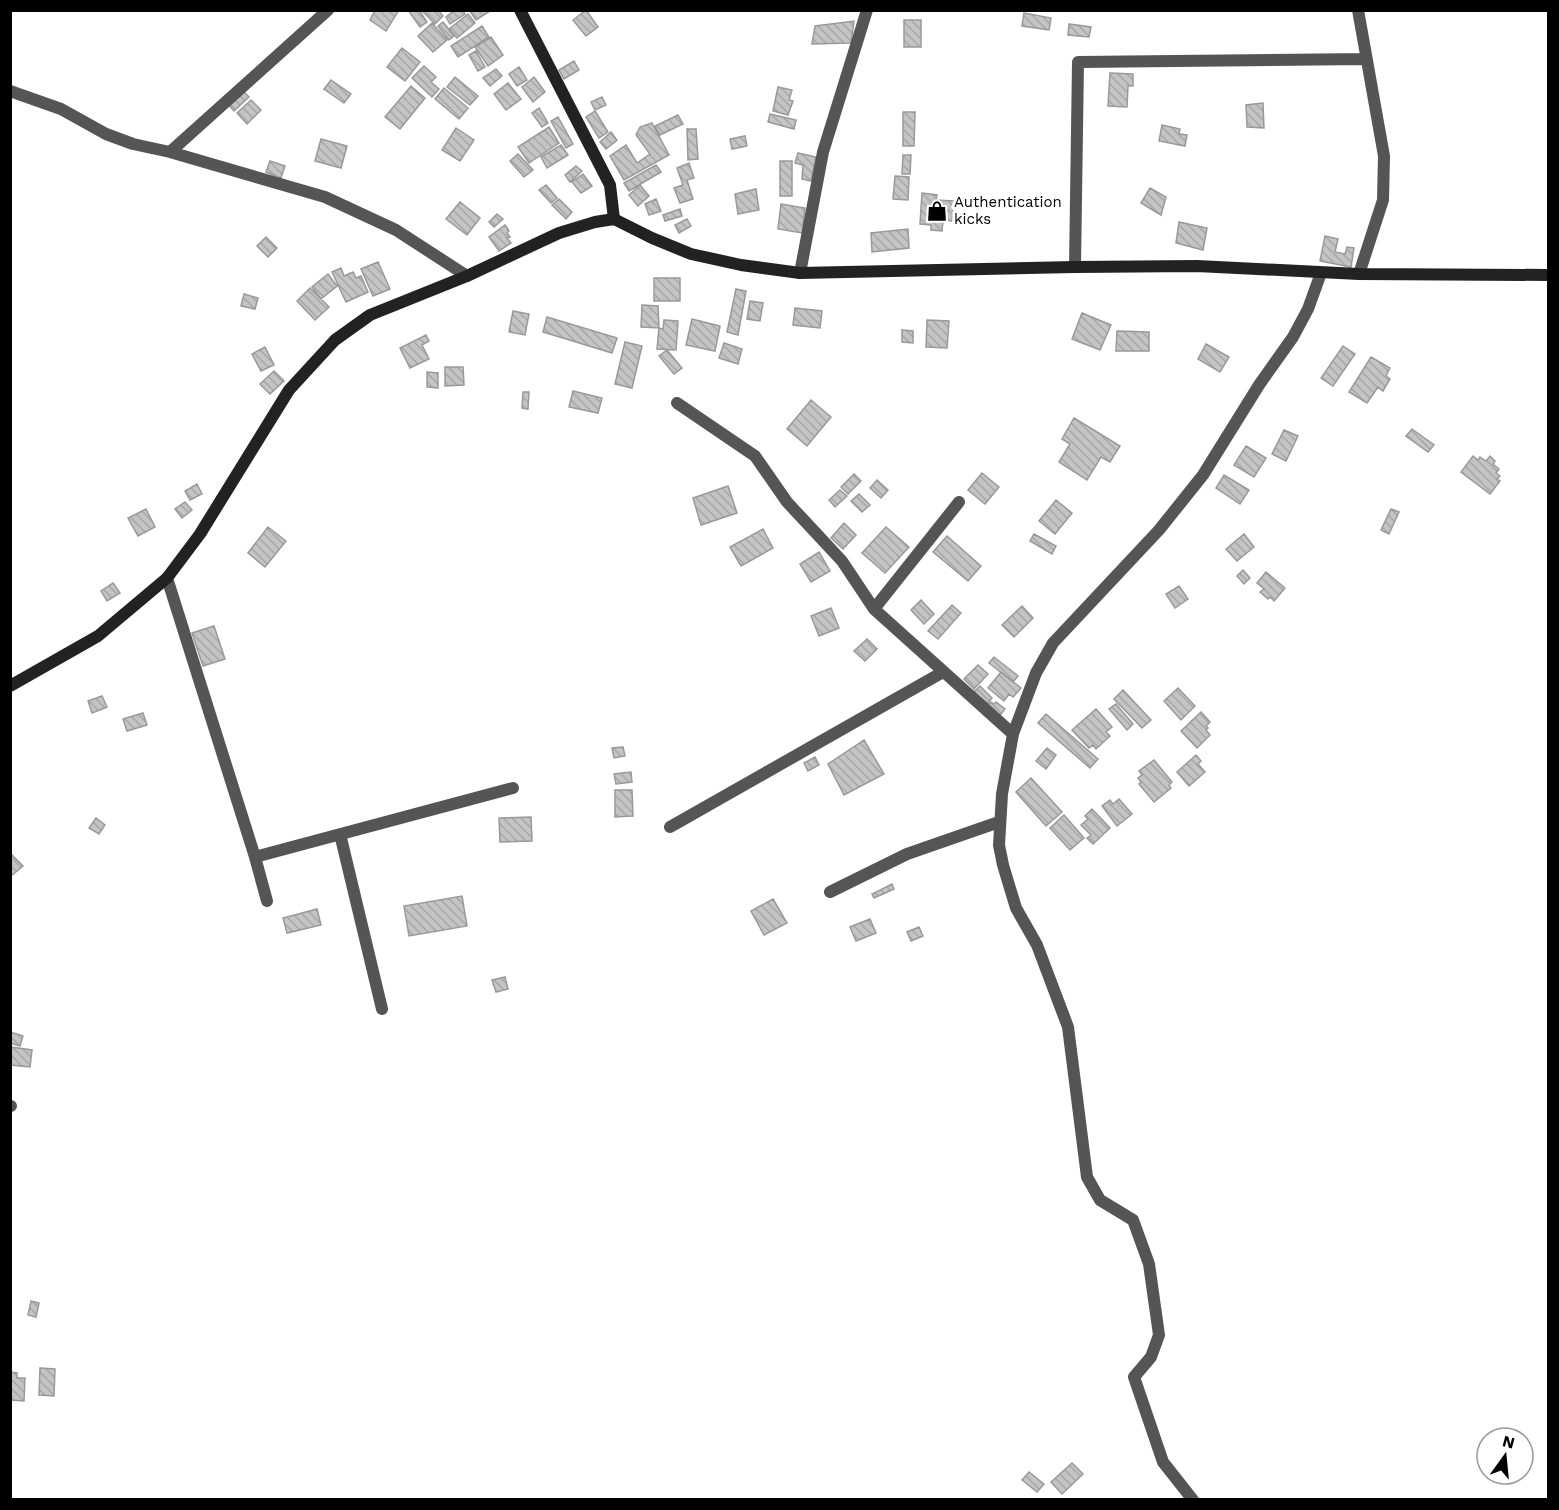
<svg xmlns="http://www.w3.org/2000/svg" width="1559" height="1510" viewBox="0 0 1559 1510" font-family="'Work Sans',sans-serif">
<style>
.building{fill:url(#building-back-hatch);stroke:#999;stroke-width:1.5}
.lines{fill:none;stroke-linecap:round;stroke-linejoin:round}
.street{stroke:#555;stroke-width:12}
.secondary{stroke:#222;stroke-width:12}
.labels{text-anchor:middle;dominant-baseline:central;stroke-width:6;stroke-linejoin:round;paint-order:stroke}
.poi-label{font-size:15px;fill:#000;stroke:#fff;text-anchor:start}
</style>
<defs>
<pattern id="building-back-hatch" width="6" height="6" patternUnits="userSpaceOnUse" patternTransform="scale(1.5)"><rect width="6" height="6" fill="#c4c4c4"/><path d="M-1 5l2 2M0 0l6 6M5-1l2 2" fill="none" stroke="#a7a7a7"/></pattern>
</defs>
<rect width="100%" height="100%" fill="#fff"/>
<path class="building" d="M375 10H399L386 31 370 20Z
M408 10H419L427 22 420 27Z
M438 10 443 16 435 24 422 11Z
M455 10H463L465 14 450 24 446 17Z
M469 10H490V11L476 20Z
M586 10 598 27 586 36 573 20Z
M1024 13 1051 18 1049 30 1022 26Z
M468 14 475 23 457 38 449 29Z
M904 20H921V47H904Z
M854 21 851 43 812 44 815 26Z
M443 22 454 36 449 40 438 26Z
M432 23 447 40 433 52 418 36Z
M1069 24 1091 27 1089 37 1068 35Z
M482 26 489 37 458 57 451 46Z
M491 37 503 55 488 66 475 47Z
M402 48 420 62 405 81 387 67Z
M476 51 485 67 478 71 469 55Z
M574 61 579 70 564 79 559 70Z
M424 66 436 77 431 82 439 89 432 97 412 78Z
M519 67 527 80 517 86 509 74Z
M496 69 502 76 490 86 483 78Z
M1110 73 1133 74V86H1128L1127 107 1108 106Z
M455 77 478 96 470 105 447 87Z
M534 77 545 92 533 102 522 87Z
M331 80 351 94 344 103 324 89Z
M508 83 521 99 506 110 494 94Z
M411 86 425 98 400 129 385 117Z
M778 87 792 90 789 100 793 101 788 115 773 111Z
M444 88 468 108 459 119 435 99Z
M242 90 249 97 234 111 227 103Z
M602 97 606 105 595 110 591 102Z
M251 100 261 110 247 124 237 113Z
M1263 103 1264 128 1247 127 1246 105Z
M539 108 548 123 542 127 532 113Z
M595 111 608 132 599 138 586 117Z
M903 112H915L914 146H903Z
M770 114 796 120 794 129 768 122Z
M678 115 683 124 660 135 655 126Z
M558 117 573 144 566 148 551 121Z
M652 123 669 155 624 180 610 156 626 145 637 163 650 154 636 135 640 127Z
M1162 125 1180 129 1179 134 1187 135 1185 146 1159 141Z
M549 127 559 143 529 163 518 147Z
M456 128 474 140 460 161 442 150Z
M687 129H696L698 159 688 160Z
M611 132 617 140 606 149 600 142Z
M745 136 747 146 732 149 730 139Z
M321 139 347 146 341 168 315 161Z
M561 145 568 155 547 168 541 157Z
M798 153 816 157 811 181 802 179 803 165 795 163Z
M518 154 533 170 524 177 510 161Z
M903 155H911L910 174H902Z
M270 161 285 166 281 178 266 172Z
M780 161H792V196H780Z
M689 163 694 178 687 180 693 199 680 203 674 188 683 185 677 168Z
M656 165 661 172 629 191 624 183Z
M576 166 582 171 570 182 565 175Z
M583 174 592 186 581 193 572 182Z
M895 176 909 177 908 200 893 199Z
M546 185 557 198 551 203 539 190Z
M640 185 649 196 638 206 629 195Z
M1150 188 1166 197 1161 215 1141 203Z
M756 189 759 210 738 214 735 194Z
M922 193 937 195 936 200 954 201 952 221 943 220 942 231 931 230V225L920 224Z
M559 199 572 212 566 219 552 205Z
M656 199 661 211 649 215 645 204Z
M460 202 480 218 467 235 446 219Z
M781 204 805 208 802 233 778 229Z
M680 209 682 216 665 221 663 215Z
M497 214 503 219 494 227 489 222Z
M687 219 691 226 679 233 675 225Z
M1179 222 1207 228 1203 250 1176 243Z
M505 225 509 231 507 233 510 237 507 238 511 243 499 251 489 237Z
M908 229 909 248 872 252 871 233Z
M1325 236 1338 239 1335 252 1345 254 1347 247 1354 248 1351 267 1320 261Z
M266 237 277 248 268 257 257 246Z
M378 262 390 289 373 296 361 269Z
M341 268 344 276 353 272 356 278 361 276 368 292 346 302 332 272Z
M328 274 337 286 321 299 312 287Z
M654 278H680V301H654Z
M310 288 329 307 315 320 297 301Z
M736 289 746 291 738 335 727 332Z
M244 294 258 298 255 309 241 306Z
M750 301 763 303 760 321 747 319Z
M642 305 658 306 659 328 641 327Z
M795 308 822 311 820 328 793 325Z
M513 311 529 314 525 335 509 332Z
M1082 313 1111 325 1100 350 1072 339Z
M547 317 617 338 612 353 543 332Z
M692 319 720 326 715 351 686 345Z
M664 320 678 321 676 350 657 349 659 328 663 329Z
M927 320 949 321 947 348 926 347Z
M902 330 913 331V343L902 342Z
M1117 331 1149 332V351H1116Z
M426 335 429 341 422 345 429 359 410 368 400 348Z
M625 342 642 346 632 388 615 384Z
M724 343 742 349 738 364 719 358Z
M1206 344 1229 357 1220 372 1198 359Z
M1343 346 1355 354 1333 386 1321 378Z
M265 347 274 365 261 371 252 354Z
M667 350 682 368 674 374 659 356Z
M1371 357 1390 368 1386 376 1390 379 1383 391 1378 387 1367 403 1349 392Z
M445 367H463L464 385 445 386Z
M274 371 284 381 270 394 260 384Z
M427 372 438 373V388L427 387Z
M573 391 602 398 598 413 569 407Z
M523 392H529L528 409 522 408Z
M811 400 831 417 807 446 787 429Z
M1074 418 1120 446 1110 462 1101 457 1087 480 1059 462 1070 444 1062 439Z
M1412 429 1434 445 1428 452 1406 436Z
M1284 430 1298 436 1286 461 1272 454Z
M1246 446 1266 458 1254 477 1234 465Z
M1473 456 1478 460 1480 457 1486 461 1490 456 1495 461 1493 464 1499 469 1496 473 1500 476 1497 479 1500 481 1490 494 1461 472Z
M982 473 999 487 985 504 968 490Z
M854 474 861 481 848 494 841 487Z
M1224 475 1249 490 1240 504 1216 488Z
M877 480 888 490 881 498 870 488Z
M197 484 202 494 190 500 185 491Z
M728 486 737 513 701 525 693 498Z
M840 490 847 496 835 507 829 500Z
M859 494 870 505 862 512 851 501Z
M1056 500 1072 513 1055 534 1039 521Z
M185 502 192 510 182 518 175 509Z
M146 509 155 527 138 536 128 518Z
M1391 509 1399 512 1389 534 1381 530Z
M844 523 856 535 843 549 831 538Z
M268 527 286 541 265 567 248 553Z
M886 527 909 547 885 573 862 553Z
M763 529 773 548 741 566 730 547Z
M1034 534 1056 546 1052 554 1030 541Z
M1244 534 1254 547 1237 561 1226 549Z
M947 536 981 566 968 581 933 552Z
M819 552 830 571 811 582 800 564Z
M1243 570 1250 578 1244 584 1237 576Z
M1266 572 1285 588 1274 601 1270 597 1268 599 1260 592 1264 589 1257 583Z
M113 583 120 593 107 601 101 591Z
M1179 586 1188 599 1175 608 1166 594Z
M921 600 934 614 924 624 911 610Z
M952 605 961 613 938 639 928 631Z
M1022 606 1033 618 1014 637 1002 625Z
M831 608 839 628 819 636 811 616Z
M214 626 225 659 203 666 192 633Z
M867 639 877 649 865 661 854 651Z
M994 657 1018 676 1013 682 989 663Z
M978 665 988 674 974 689 964 679Z
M1001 672 1021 688 1013 697 1009 694 1004 701 988 688Z
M980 686 992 698 985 706 972 694Z
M1178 688 1195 706 1181 720 1164 701Z
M1123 690 1151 720 1142 728 1114 699Z
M102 696 107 707 92 713 88 701Z
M991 702 994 704 996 702 1005 709 998 718 986 707Z
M1116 704 1133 724 1127 730 1109 709Z
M1096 709 1112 727 1106 732 1110 736 1096 749 1093 745 1089 748 1072 730Z
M1201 712 1210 722 1206 726 1208 728 1206 730 1210 735 1197 748 1181 731Z
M143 713 147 725 127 731 123 719Z
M1046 714 1098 759 1090 768 1038 723Z
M864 740 884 774 844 795 828 764Z
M623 747 625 756 614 758 612 748Z
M1047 748 1056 755 1046 769 1036 761Z
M1196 755 1201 761 1198 764 1205 772 1189 786 1177 772Z
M815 757 819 765 808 771 804 763Z
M1154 760 1172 782 1169 785 1171 788 1154 802 1139 784 1141 782 1138 778 1142 775 1139 771Z
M631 772 632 782 616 784 614 774Z
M1031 778 1062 812 1046 826 1016 792Z
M615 790H632L633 816 615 817Z
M1119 799 1132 814 1117 826 1102 806 1110 800 1113 804Z
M1092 809 1110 828 1093 844 1087 838 1091 835 1081 825 1088 819 1085 816Z
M1064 815 1084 838 1070 850 1050 828Z
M531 817 532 841 500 842 499 818Z
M96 818 105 825 99 834 89 828Z
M10 853 23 866 10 877Z
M892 884 894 889 874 898 872 894Z
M462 896 467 926 409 936 404 906Z
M773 899 787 923 764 935 751 911Z
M317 909 321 925 287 933 283 918Z
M870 919 876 933 856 941 850 927Z
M919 927 923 936 911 941 907 932Z
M505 977 508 989 496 992 492 980Z
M10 1032 23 1036 20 1046 10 1043Z
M11 1047 32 1050 30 1067 10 1065Z
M31 1301 39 1303 36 1317 28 1315Z
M40 1368 55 1369 54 1396 39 1395Z
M10 1372 17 1373V1378H25L24 1401 10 1400Z
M1072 1463 1083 1474 1062 1494 1051 1482Z
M1029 1472 1044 1484 1037 1492 1022 1480Z"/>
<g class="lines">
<path class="street" d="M1358 10 1384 156 1383 200 1359 274
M10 91 61 109 106 134 133 144 170 152 325 197 396 230 467 276
M170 152 328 10
M1075 267 1078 62 1366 59
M800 273 823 152 867 10
M677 403 755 456 787 502 842 561 874 609 1013 734
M167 578 255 857 267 901
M874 609 959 502
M670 827 943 672
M340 834 382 1009
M255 857 513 788
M830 892 907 854 999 822
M10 1106H11
M1193 1500 1163 1462 1134 1377 1151 1357 1159 1335 1149 1264 1133 1220 1100 1200 1087 1177 1068 1027 1037 945 1016 908 1003 865 999 845 1002 794 1013 734 1036 673 1053 643 1159 530 1203 475 1259 385 1293 337 1308 309 1321 273"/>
<path class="secondary" d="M520 10 610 185 614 219
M10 686 98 636 167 578 200 534 289 390 335 340 370 315 467 276 559 233 595 222 614 219 652 238 691 254 741 265 800 273 1075 267 1197 266 1359 274 1548 275"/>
</g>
<defs>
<g id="shop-bare" transform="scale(1.62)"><path d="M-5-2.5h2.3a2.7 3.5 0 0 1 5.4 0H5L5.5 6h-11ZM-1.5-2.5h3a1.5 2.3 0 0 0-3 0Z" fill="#000" stroke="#fff" stroke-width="2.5" paint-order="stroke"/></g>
</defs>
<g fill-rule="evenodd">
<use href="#shop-bare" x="937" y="211"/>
</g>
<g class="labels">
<g class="poi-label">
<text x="954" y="202">Authentication<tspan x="954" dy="17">kicks</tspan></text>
</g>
</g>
<rect width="1559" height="1510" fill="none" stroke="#000000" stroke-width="24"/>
<g transform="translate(1505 1456) rotate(15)"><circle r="28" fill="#ffffff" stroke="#999999" stroke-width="1.5"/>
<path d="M0-4.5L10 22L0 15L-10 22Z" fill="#000000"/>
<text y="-9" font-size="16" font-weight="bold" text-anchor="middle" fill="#000000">N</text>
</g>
</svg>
